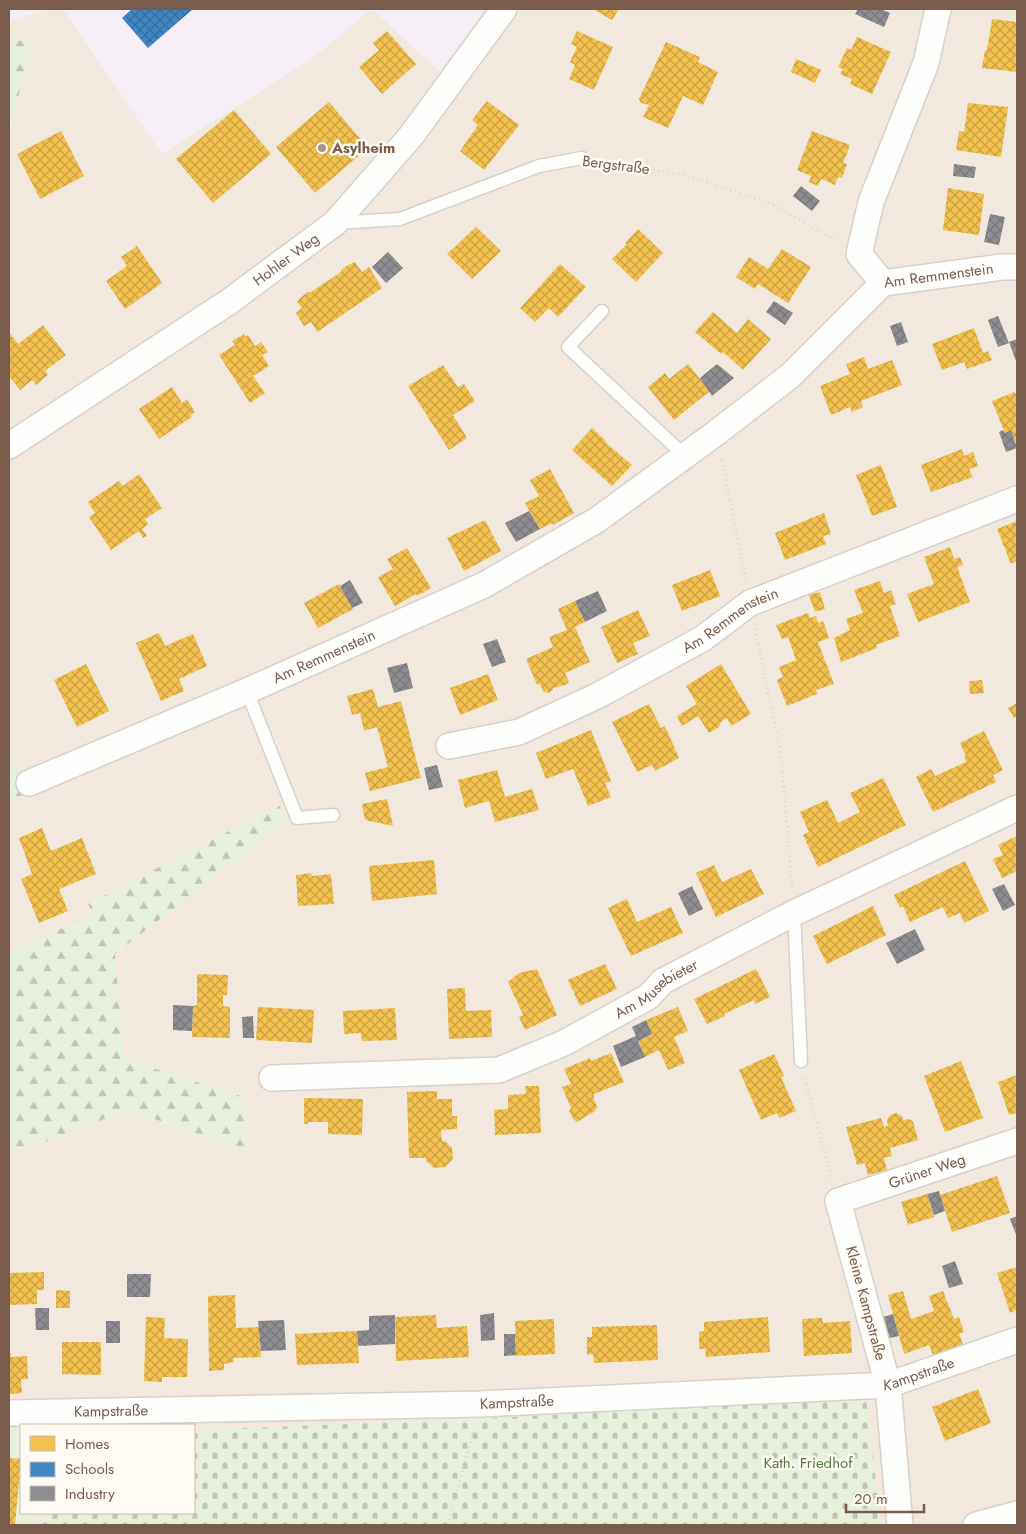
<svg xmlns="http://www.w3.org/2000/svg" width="1026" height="1534" viewBox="0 0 1026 1534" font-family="Jost,sans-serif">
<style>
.residential{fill:#f2e8de;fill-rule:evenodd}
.education{fill:#f6eef6}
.forest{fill:url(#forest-firs)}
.cemetery{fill:url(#cemetery-stones)}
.pitch{fill:#e7f0db}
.homes{fill:url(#homes-cross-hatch)}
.schools{fill:url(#schools-cross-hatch)}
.industry{fill:url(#industry-cross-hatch)}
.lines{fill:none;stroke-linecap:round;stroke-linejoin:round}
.lane-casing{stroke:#d7d1cb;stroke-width:15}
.street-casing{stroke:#d7d1cb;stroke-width:28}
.path{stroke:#dcd5d0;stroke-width:3;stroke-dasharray:1 4;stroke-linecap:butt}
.lane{stroke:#fefefd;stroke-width:12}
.street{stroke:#fefefd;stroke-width:25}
.poi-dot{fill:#a69286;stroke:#fffaf3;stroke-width:2}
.labels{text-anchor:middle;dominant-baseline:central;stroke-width:5;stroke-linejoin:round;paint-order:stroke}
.poi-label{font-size:15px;font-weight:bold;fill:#7a5c4d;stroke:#fffaf3;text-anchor:start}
.street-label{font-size:15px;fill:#7a5c4d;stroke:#fffaf3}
.park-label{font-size:15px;fill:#537a41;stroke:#fffaf3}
</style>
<defs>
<pattern id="forest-firs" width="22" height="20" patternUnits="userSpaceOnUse" patternTransform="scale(1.25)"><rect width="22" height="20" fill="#e7f0db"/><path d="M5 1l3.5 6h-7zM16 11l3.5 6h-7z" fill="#c0c6b4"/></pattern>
<pattern id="cemetery-stones" width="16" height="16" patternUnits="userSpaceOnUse" patternTransform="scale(1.25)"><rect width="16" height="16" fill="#e7f0db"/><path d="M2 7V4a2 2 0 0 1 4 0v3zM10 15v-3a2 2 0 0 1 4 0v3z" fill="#c0c6b4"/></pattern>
<pattern id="homes-cross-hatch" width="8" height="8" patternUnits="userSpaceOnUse" patternTransform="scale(1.25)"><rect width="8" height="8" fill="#f2c14e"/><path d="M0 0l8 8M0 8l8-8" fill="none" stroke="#c9a043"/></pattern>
<pattern id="schools-cross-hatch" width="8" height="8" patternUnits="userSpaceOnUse" patternTransform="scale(1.25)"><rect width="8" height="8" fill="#3f88c5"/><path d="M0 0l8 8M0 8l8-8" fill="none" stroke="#386d9a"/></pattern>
<pattern id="industry-cross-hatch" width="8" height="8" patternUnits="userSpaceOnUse" patternTransform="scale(1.25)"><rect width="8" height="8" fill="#8d8d92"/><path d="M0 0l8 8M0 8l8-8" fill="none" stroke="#787679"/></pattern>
</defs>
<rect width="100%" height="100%" fill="#f9f5f0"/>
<path class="residential" d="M9 9H1017V1525H9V1150L49 1141 127 1110 248 1150 244 1097 124 1059 115 954 287 820 279 805 88 904 94 914 9 953V801L27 793 9 755V131L35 35 9 45ZM21 1425H194V1513H21Z"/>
<path class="education" d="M9 9H46L9 23Z
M63 9H485L439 71 372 9 310 60 162 154Z"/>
<path class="forest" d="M35 35 9 131V45Z
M9 755 27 793 9 801Z
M279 805 288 820 115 954 124 1059 244 1097 248 1150 127 1110 49 1141 9 1150V953L93 914 88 904Z"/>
<path class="cemetery" d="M866 1398 881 1525H42L44 1513H194V1430L476 1419Z"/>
<path class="pitch" d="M9 1429H21V1513H36L34 1525H9Z"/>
<path class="homes" d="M593 9H619L612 20Z
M992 19 1017 22V72L982 68 985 50H987Z
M387 31 416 64 382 94 359 67 379 50 373 43Z
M577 31 613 47 594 90 569 79 575 65 570 62 577 47 571 44Z
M857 37 891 52 872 94 850 84 852 79 840 74 843 69 838 67 847 48 851 50Z
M666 42 700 57 698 62 718 72 703 105 683 96 668 128 643 117 649 105 641 103 639 99Z
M796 59 821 70 815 83 791 72Z
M487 101 519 125 484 170 460 151 478 125 472 120Z
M329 102 368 148 315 193 276 147Z
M968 103 1008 107 1001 157 956 150 959 131 964 132Z
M234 110 271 154 213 203 176 159Z
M61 131 84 176 40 199 17 154Z
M812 131 850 145 843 163 847 164 842 178 838 177 835 185 821 179 818 186 809 182 811 176 797 170Z
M948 188 984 194 979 235 943 230Z
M476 227 501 251 472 279 447 254Z
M638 229 663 253 636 282 612 259 627 244 625 243Z
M137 246 162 283 125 309 106 281 127 266 121 257Z
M782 249 811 267 788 303 758 284 755 289 736 277 749 257 768 269Z
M355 262 362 272 369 267 382 288 317 332 311 322 304 326 296 313 302 308 297 302 301 297 308 292H311L341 272 342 269 350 264Z
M560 264 586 287 558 317 549 308 535 322 520 308Z
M713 312 737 333 748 319 771 339 743 370 723 352 721 354 695 332Z
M43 325 66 355 45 371 48 375 36 385 32 380 20 390 9 376V332L18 344Z
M974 328 983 353 988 351 992 360 967 369 964 362 942 370 932 344Z
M244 334 245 337 248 335 255 346 261 342 268 352 262 355 269 366 253 376 265 393 250 403 219 355 235 345 232 341Z
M864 357 868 369 892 360 902 385 861 401 863 407 852 412 850 407 831 415 820 386 850 374 846 364Z
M688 364 710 391 674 420 648 387 665 373 669 379Z
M443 365 458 387 464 384 475 401 453 415 467 438 449 450 408 386Z
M172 387 182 403 187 399 195 412 191 415 192 417 159 439 139 409Z
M1015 392 1017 397V447L1011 430 1005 433 992 401Z
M592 428 606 441 605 442 632 465 612 486 572 450Z
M962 449 964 456 973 452 978 466 969 469 973 477 931 492 921 465Z
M881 465 897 507 872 516 856 475Z
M550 469 574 513 553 525 552 523 540 529 525 503 539 496 530 480Z
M139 474 162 508 145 519 148 524 142 529 147 536 143 538 139 531 111 550 89 517 95 513 88 502 119 481 123 486Z
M824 513 831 534 823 536 826 544 785 560 775 533Z
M485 520 501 551 464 571 447 538Z
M1017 521V561L1011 564 997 529Z
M950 547 954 559 960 557 963 565 957 567 970 602 918 622 907 594 934 584 924 557Z
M407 548 431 588 417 596 416 594 395 606 378 577 393 569 387 559Z
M710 570 720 596 682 611 672 585Z
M880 581 884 593 891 590 896 604 890 606 900 636 876 645 877 648 841 662 834 638 850 630 846 619 863 613 854 590Z
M339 584 353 609 318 628 304 603Z
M820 592 825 609 815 612 809 595Z
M575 601 585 622 575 627 590 662 565 673 569 682 565 685 553 688V690L548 693 546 691 544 693 539 683 537 685 526 659 553 647 549 637 567 630 558 609Z
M638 610 650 636 633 643 638 654 617 663 601 627Z
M808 613 810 618 816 616 818 623 823 621 829 638 818 642 834 684 816 690 817 694 787 706 777 680 783 677 779 667 796 660 788 637 782 639 776 625Z
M159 633 165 646 193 634 207 666 179 679 184 691 161 701 136 643Z
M86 664 109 711 77 727 54 680Z
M721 664 751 714 731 726 727 718 721 722 719 727 709 733 698 716 682 726 677 716 697 704 686 686Z
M488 674 498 700 460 715 450 688Z
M982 680 984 693 970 694 969 681Z
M373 689 378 707 401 701 421 778 370 791 365 773 388 767 377 727 364 731 360 713 352 715 347 696Z
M1017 703V716L1014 718 1008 708Z
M649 704 661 728 665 726 679 758 655 771 652 765 637 772 612 722Z
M591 730 611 781 605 783 611 797 588 806 573 769 546 779 536 753Z
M984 731 1003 770 993 775 996 782 933 812 916 777 931 769 935 776 966 762 964 757 966 756 960 743Z
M497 770 505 797 532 789 539 810 495 822 489 801 465 808 458 780Z
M883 778 906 825 818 867 803 835 809 832 800 812 827 800 838 823 860 812 850 793Z
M387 799 393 826 365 820 362 804Z
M42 828 51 851 82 838 96 874 59 889 68 911 39 923 21 879 32 874 19 838Z
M1017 836V871L1002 878 993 859 1003 855 998 845Z
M434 860 437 894 372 901 369 866Z
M965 861 989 911 964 923 960 913 948 918 943 907 910 922 903 906 900 908 894 895Z
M714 865 722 882 751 869 764 894 716 917 696 873Z
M311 873 312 876 331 874 334 904 298 906 296 875Z
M627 899 637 922 671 907 683 933 631 956 608 908Z
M873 906 886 935 827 964 813 936Z
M605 964 617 989 580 1006 568 980Z
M537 969 557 1015 525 1030 519 1017 523 1015 508 982 519 973Z
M756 969 770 997 755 1004 754 1000 724 1014 725 1016 707 1024 694 999Z
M197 974 228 975 227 995H223V1006L230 1007V1038L192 1037 193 1006 197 1005Z
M465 988 466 1011 491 1010 492 1037 449 1039 447 989Z
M258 1007 314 1010 312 1043 256 1040Z
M678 1007 688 1031 674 1037 685 1063 668 1070 659 1050 645 1057 638 1041 652 1034 646 1020Z
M395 1008 397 1040 362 1041 361 1033 344 1034 343 1011Z
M611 1053 624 1082 594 1094V1100L597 1107 595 1111 577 1122 574 1120 569 1111 571 1108 562 1087 571 1084 564 1069 590 1058 591 1061Z
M774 1054 784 1076 781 1077 796 1111 779 1118 777 1113 761 1120 739 1070Z
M961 1061 983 1118 945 1132 924 1076Z
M1017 1075V1113L1009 1115 998 1082Z
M525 1086H539L541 1133 495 1135 494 1110 508 1109V1095L526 1094Z
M437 1091V1099H452V1116H457V1129L441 1130 442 1141H445L452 1148 453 1159 445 1167 434 1168 426 1161V1158H409L407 1092Z
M304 1098 363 1099 362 1135 328 1134V1122H308V1124H304Z
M896 1113 902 1116 903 1120 908 1119 913 1121 918 1140 890 1148 892 1156 884 1158 887 1170 868 1175 865 1163 857 1165 846 1127 881 1118 884 1127 888 1126 887 1120 890 1115Z
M997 1176 1010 1213 952 1232 940 1195Z
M927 1194 934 1217 908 1225 901 1202Z
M1017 1267V1310L1010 1313 997 1273Z
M44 1272V1290H37V1304L9 1305V1273Z
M56 1290 70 1291V1308H56Z
M903 1291 911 1319 934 1311 929 1296 943 1291 954 1319 959 1317 964 1332 959 1334 963 1344 933 1355 929 1345 904 1354 888 1295Z
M235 1295 236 1328 259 1327 261 1357 233 1358 234 1362 224 1364V1370L209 1371 208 1296Z
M436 1315 437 1328 467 1326 469 1357 396 1361 395 1317Z
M146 1317 165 1318 164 1338 188 1339 187 1377H162V1382L144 1381Z
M768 1317 770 1352 706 1357 705 1349H699V1332L704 1331V1322Z
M822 1318 823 1323 850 1321 852 1353 804 1356 802 1319Z
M554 1319 555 1354 516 1356 515 1321Z
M657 1325 658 1360 594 1363 593 1354 587 1355V1337H592V1327Z
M357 1331 359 1363 297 1365 295 1334Z
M62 1342H101V1375L62 1374Z
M9 1353H11V1357L27 1356 28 1379H21L22 1393 9 1394Z
M978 1389 991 1423 945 1441 932 1407Z
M9 1458 21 1459 15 1525H9Z"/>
<path class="schools" d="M132 9H193L148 48 122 18Z"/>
<path class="industry" d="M858 9H881L890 13 884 27 855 14Z
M954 164 976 167 974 178 953 176Z
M801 186 820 201 812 211 793 196Z
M990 214 1005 217 999 245 984 242Z
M388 252 403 268 386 283 372 267Z
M774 301 793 313 785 325 766 312Z
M998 316 1009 343 998 347 988 320Z
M901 322 908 342 897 346 890 326Z
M1017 339V364L1009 342Z
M717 364 734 378 712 396 700 378Z
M1003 430 1005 433 1011 430 1017 448 1006 452 999 432Z
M529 511 540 529 516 542 505 523Z
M350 580 363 603 352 608 340 586Z
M598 591 607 611 585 622 575 601Z
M497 639 506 662 492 667 483 644Z
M407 663 413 688 394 693 387 668Z
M437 765 443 787 429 790 424 768Z
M1004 884 1015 905 1003 911 992 889Z
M692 886 703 909 689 916 678 893Z
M915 929 925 950 897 964 886 943Z
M173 1005 193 1006 192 1031 173 1030Z
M253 1016 254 1038H243L242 1017Z
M646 1020 652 1034 638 1041 645 1057 621 1067 613 1046 636 1036 632 1027Z
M939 1191 945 1211 934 1215 927 1194Z
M1017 1216V1237L1010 1219Z
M955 1261 963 1284 949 1288 942 1266Z
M127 1274H151L150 1297H127Z
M35 1308H49V1330H36Z
M494 1313 495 1340 481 1341 480 1315Z
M893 1314 899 1336 889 1338 883 1317Z
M395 1315V1344L358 1346 357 1331 369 1330V1316Z
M284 1320 286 1350 261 1351 258 1321Z
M106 1321H120V1343H106Z
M504 1334H515L516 1355 504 1356Z"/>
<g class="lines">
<g class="lane-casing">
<path id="lane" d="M335 223 400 219 539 166 582 158
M602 311 568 347 685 456
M247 691 297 818 333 815
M794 913 801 1061"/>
</g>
<g class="street-casing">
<g id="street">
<path d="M883 283 859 254 871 202 926 63 938 9"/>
<path id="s1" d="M9 446 230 301 335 223 411 136 504 9"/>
<path id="s2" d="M449 746 519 732 597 696 702 639 750 603 1017 499"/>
<path id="s3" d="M29 783 247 691 484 585 597 520 716 433 790 376 883 283 1002 267H1017"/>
<path id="s4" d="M272 1078 499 1070 564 1043 648 997 663 981 794 913 1017 808"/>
<path id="s5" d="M9 1413 480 1404 888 1385 1017 1340"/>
<path id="s6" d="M900 1525 888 1385 838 1201 1017 1141"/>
<path d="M976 1525 1017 1514"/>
</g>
</g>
<path class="path" d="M599 161 681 174 766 201 837 241
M722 460 746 579
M755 629 781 754 792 887
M805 1079 831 1177
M448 1525 474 1429"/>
<use href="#lane" class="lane"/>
<use href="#street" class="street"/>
</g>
<circle class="poi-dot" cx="322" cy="148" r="5"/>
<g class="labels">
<g class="poi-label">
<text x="332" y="148">Asylheim</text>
</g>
<g class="street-label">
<text transform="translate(616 165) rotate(7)">Bergstraße</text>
<text stroke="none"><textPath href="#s1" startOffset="334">Hohler Weg</textPath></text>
<text stroke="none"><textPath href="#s3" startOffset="1055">Am Remmenstein</textPath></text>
<text stroke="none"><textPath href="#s2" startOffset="311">Am Remmenstein</textPath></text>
<text stroke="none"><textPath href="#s3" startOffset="321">Am Remmenstein</textPath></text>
<text stroke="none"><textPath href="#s4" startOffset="405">Am Musebieter</textPath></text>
<text stroke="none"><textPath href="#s6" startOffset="425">Grüner Weg</textPath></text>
<text transform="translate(866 1303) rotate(75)">Kleine Kampstraße</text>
<text stroke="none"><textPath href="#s5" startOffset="912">Kampstraße</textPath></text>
<text stroke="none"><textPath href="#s5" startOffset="508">Kampstraße</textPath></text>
<text stroke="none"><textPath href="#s5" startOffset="102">Kampstraße</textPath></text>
</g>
<g class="park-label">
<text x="808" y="1463">Kath. Friedhof</text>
</g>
</g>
<rect width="1026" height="1534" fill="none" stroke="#7a5c4d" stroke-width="20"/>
<rect x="20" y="1424" width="175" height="90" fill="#fffaf3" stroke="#cabbb1"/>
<rect x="30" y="1436" width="25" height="15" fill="#f2c14e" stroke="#cabbb1"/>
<text x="65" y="1449" font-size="15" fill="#7a5c4d">Homes</text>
<rect x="30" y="1462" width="25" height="15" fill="#3f88c5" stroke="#cabbb1"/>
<text x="65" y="1474" font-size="15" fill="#7a5c4d">Schools</text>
<rect x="30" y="1486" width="25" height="15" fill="#8d8d92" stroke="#cabbb1"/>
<text x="65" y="1499" font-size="15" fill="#7a5c4d">Industry</text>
<path d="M846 1504v8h78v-8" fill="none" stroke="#7a5c4d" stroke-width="2.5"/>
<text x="854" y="1504" font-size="15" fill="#7a5c4d" stroke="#fffaf3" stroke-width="4" paint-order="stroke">20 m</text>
</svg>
